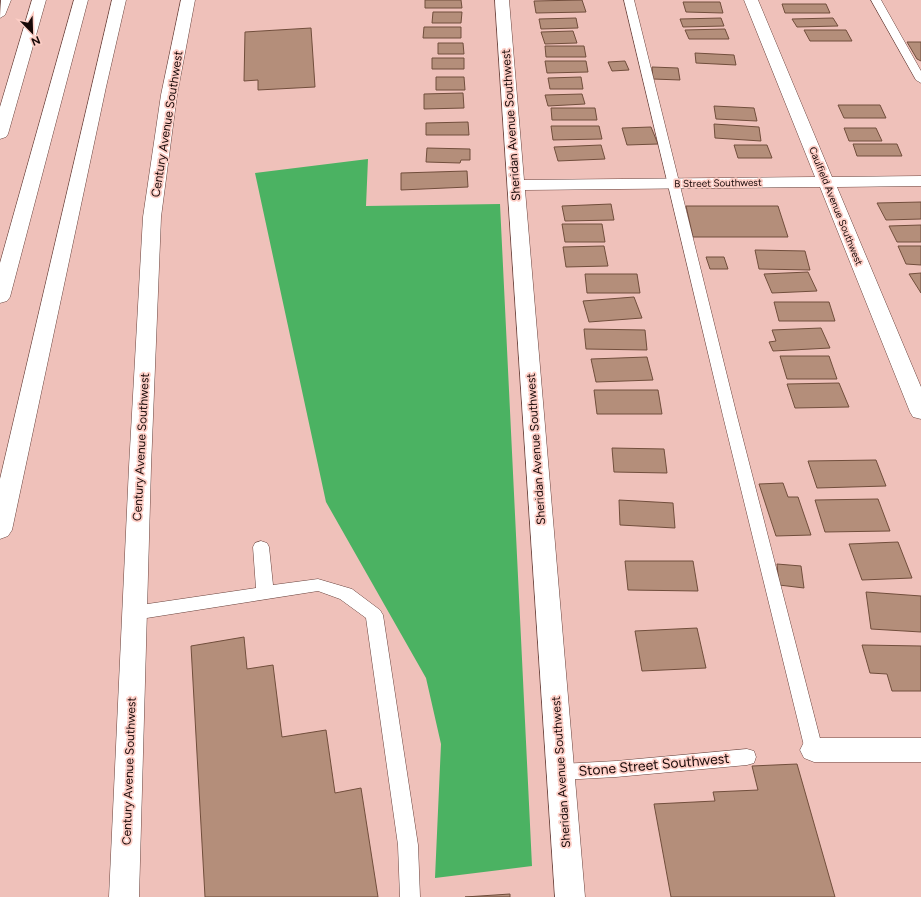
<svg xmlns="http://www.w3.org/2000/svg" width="921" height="897" viewBox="0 0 921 897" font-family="Figtree,sans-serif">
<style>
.forest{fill:#4bb262}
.building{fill:#b48e7a;stroke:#714e3c}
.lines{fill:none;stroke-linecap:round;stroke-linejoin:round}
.lane-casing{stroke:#6a443e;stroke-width:1}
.street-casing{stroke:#6a443e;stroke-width:1}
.secondary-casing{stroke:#6a443e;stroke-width:1}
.highway-casing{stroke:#6a443e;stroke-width:1}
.lane{fill:#fff;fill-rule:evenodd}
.street{fill:#fff;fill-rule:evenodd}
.secondary{fill:#fff;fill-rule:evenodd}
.highway{fill:#fff;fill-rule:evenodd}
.labels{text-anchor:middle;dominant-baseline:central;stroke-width:3.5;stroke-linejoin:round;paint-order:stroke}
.far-street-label{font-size:10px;fill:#180908;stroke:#fdcec6}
.street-label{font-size:12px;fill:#180908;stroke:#fdcec6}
.near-street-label{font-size:14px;fill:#180908;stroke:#fdcec6}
</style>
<rect width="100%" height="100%" fill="#efc1ba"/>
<path class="forest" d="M368 159 366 206 500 204 532 866 435 878 441 744 426 678 326 502 255 173Z"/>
<path class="building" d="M425 0H461L462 8H425Z
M582 0 586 12 536 13 534 1Z
M683 2H720L723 13 686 12Z
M782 4H826L830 13H785Z
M433 12H462L461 23H432Z
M576 18 578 28 541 29 539 19Z
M721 18 724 26 683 27 680 19Z
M833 18 838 26 797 27 792 19Z
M424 27H461V38H423Z
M311 28 315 87 258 90V80L244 81 245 32Z
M725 29 729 39H689L685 30Z
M804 30H846L852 41H810Z
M573 31 577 43 545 44 541 32Z
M907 42H921V61L917 59Z
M438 43H463L464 54H438Z
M545 46H584L586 57H546Z
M695 53 734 55 736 65 696 63Z
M432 58H464V69H432Z
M545 61H586L588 72 547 73Z
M625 61 629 70 612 71 608 62Z
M652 67 678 68 680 80 653 79Z
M436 77H464L465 90H436Z
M581 77 583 89H550L548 78Z
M463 93 464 108 424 109V94Z
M582 94 585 104 548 106 545 95Z
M838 105H880L886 118H844Z
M714 106 754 108 757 121 716 119Z
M551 108H595L597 120H552Z
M468 122 469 135H426V123Z
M714 124 759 127 761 141 715 138Z
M551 126H599L602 139 553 140Z
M651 127 658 144 627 145 622 128Z
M844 128H876L882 141H849Z
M853 144H897L902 156H857Z
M601 145 605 159 558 161 554 147Z
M734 145H767L772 158H738Z
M427 148 470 149V160H461L460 163 426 162Z
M467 171 468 187 401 190V173Z
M921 202V219L886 220 877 203Z
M611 204 614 220 565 221 562 206Z
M686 206H778L788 237H693Z
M562 224H602L605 242H565Z
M921 225V242H897L889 226Z
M604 246 608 266 566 267 563 247Z
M898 246H921V265L906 264Z
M755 250 805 251 810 270 759 269Z
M706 257H724L728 269H710Z
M808 272 817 291 772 293 764 274Z
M921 273V293L909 274Z
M585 274H637L640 293H587Z
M634 297 642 318 589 322 583 301Z
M774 302H829L835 321H779Z
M821 328 830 348 773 351 769 342 776 341 772 330Z
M584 329 645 330 647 350 586 349Z
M780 356H829L837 379H787Z
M647 357 653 380 596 382 591 359Z
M839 383 849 407 795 408 787 384Z
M594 390H658L662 414H597Z
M612 448 664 449 667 473 614 472Z
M876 460 886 486 817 488 808 461Z
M783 483 788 497H798L811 535 776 536 759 484Z
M878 499 890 531 825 532 815 500Z
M619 500 673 503 675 528 620 525Z
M898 542 912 578 862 580 849 544Z
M625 561H693L698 591 628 590Z
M777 564 801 566 804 588 779 585Z
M866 592 921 596V632L871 629Z
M697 628 706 668 642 671 635 631Z
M244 637 247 669 273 665 282 737 326 730 335 793 361 788 378 897H205L191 646Z
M862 645 921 646V691H892L887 674 870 673Z
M797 764 835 897H671L654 804 715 801 713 792 758 790 752 766Z
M510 894V897H465Z"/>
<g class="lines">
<g class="lane-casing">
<path id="lane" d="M1 0H11L5 15 0 18Z
M624 0H634L737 416 823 750 821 756 814 758 807 756 805 750 723 416Z
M871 0H881L921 71V83L916 80Z
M261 541 267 543 269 547 273 585 318 579 352 589 380 610 383 615 418 845 420 897H400L398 845 366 618 340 599 318 591 134 620 128 618 125 613 128 608 134 606 256 588 253 547 255 543Z
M747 749 754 751 756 757 754 763 747 765 616 777 561 780 554 778 551 772 554 766 561 764 616 761Z"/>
</g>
<g class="street-casing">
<path id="street" d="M495 0H509L524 180 815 177 744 0H758L832 177 921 176V186L837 187 921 387V419L913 417 910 412 820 187 525 190 585 897H555Z
M814 738H921V762H814L804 758 800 750 804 742Z"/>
</g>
<g class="secondary-casing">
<path id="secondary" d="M32 0H46L8 134 6 137 0 139V107Z
M181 0H195L177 95 161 217 151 467 139 897H109L129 467 143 217 161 95Z"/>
</g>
<g class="highway-casing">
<path id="highway" d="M74 0H88L10 297 7 301 0 303V263Z
M112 0H126L106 87 12 530 8 536 0 539V479Z"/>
</g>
<use href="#lane" class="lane"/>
<use href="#street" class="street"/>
<use href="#secondary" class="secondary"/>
<use href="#highway" class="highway"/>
</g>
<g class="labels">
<g class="far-street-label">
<text transform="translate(718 183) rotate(-1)">B Street Southwest</text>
<text transform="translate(836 206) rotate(68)">Caulfield Avenue Southwest</text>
</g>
<g class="street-label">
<text transform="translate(167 124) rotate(-81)">Century Avenue Southwest</text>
<text transform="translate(511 125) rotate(-94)">Sheridan Avenue Southwest</text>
<text transform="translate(141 447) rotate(-87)">Century Avenue Southwest</text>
<text transform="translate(536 449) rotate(-94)">Sheridan Avenue Southwest</text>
<text transform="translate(129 771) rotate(-88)">Century Avenue Southwest</text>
<text transform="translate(561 772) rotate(-94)">Sheridan Avenue Southwest</text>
</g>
<g class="near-street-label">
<text transform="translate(654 765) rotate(-5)">Stone Street Southwest</text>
</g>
</g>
<g transform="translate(32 32) rotate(157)" stroke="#fdcec6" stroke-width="3" paint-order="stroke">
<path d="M0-3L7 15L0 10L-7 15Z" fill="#180908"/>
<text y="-6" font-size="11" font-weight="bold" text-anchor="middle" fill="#180908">N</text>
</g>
</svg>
